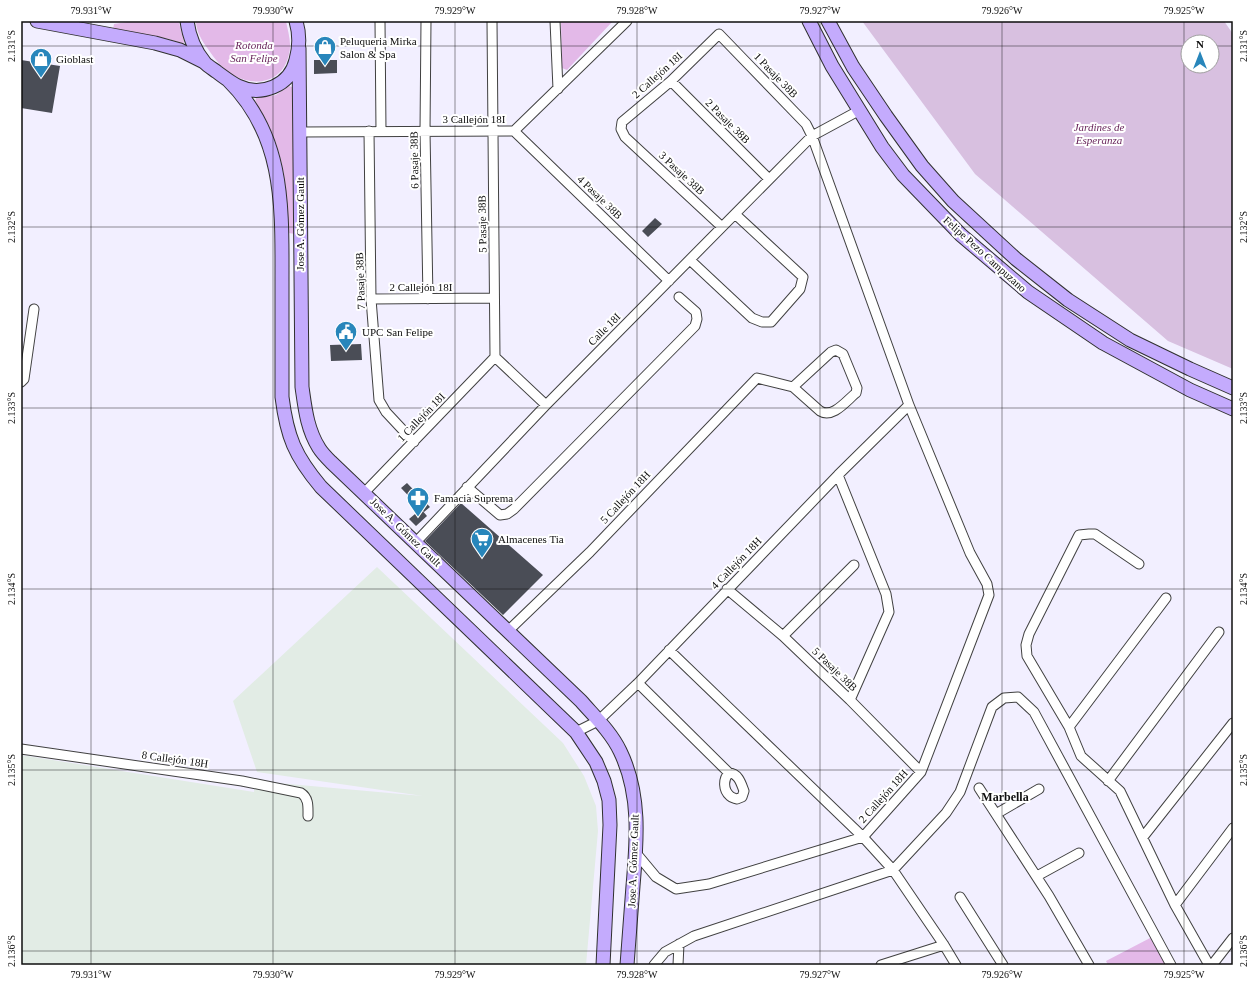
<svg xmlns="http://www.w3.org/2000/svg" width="1254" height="986" viewBox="0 0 1254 986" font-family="'Times New Roman',serif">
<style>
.industrial{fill:#e2ece5}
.green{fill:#e3b9e8}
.cemetery{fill:#d8c0e0;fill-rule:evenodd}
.building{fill:#4a4d56}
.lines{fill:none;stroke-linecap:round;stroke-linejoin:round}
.minor-casing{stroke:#414141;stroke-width:11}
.secondary-casing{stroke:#303030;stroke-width:15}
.minor{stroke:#fff;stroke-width:9}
.secondary{stroke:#c4abfd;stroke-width:13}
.ticks{fill:none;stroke:#0e0e0e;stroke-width:1;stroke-opacity:0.45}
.labels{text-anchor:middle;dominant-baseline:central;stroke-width:4;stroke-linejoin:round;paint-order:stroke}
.poi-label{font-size:11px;fill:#0e0e0e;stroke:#fff;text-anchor:start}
.park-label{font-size:11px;font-style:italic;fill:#641f56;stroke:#fff}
.street-label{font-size:11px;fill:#0e0e0e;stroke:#fff}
.neighbourhood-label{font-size:12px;font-weight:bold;fill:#0e0e0e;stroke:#fff}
.neatline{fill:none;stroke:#0e0e0e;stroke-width:1.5}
.ticks-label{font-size:10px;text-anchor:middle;fill:#0e0e0e}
</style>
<rect width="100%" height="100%" fill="#f2efff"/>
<path class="industrial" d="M377 567 563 743 584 776 596 806 598 831 586 965H21V755L254 792 255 781 423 796 257 772 233 701Z"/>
<path class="green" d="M134 21H179L180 27 184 42 183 44 169 39 113 29 114 24Z
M196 21H286C288 32 292 43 289 54 283 82 256 88 233 75 222 69 215 59 208 49 202 41 196 31 196 21Z
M561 21H613L567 70 562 68Z
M289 86 292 87 296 234 288 233C287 181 284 147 255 102L256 98 276 95Z
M1152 937 1166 965H1108L1106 961Z"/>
<path class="cemetery" d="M862 21H1224L1233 34V369L1168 341 975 174ZM1188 42H1212V66H1188Z"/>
<path class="building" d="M21 60 60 66 52 113 21 108Z
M314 60H337V73L314 74Z
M655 218 662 224 648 237 642 231Z
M361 344 362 360 331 361 330 345Z
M407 483 430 507 424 512 401 488Z
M461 503 543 575 503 615 425 541Z
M421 509 427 516 416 526 409 519Z"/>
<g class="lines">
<g class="minor-casing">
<path id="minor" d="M380 21 381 131
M426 21 425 131 428 299
M492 21 495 357 546 405
M555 21 558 89
M671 81 769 179
M369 131 371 299 379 400 386 412 414 442
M514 131 669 281
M300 132 514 131 627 21
M690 260 752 318 762 322H771L800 289 803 277 735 214
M371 299 494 298
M21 382 24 379 34 309
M838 475 886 594 889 612 850 700
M467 487 500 515 507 514 514 509 695 326 697 319 696 312 679 297
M364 493 495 357
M416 542 546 405 812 136 860 110
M1139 564 1095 534H1089L1079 535 1029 634 1026 645 1027 656 1069 727 1081 756 1120 791 1175 905 1209 965
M727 589 783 636 850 700 921 772
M508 631 590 552 757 378 793 387 820 411C833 419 847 400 856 393L857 388 843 354 836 350 831 352 793 387
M783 636 854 565
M669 650 863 837 893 870 944 945 956 965
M638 683 729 773C738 773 741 783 744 791L742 797 737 799C734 798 732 798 730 796 723 790 723 779 729 773
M1069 727 1166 598
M576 732 598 721 638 683 838 475 909 405
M21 749 242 781 301 793C309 798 308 807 308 816
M1108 781 1219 632
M979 788 1049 896 1089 965
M996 814 1039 789
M1143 837 1233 723
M636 853 656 877 676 889 709 884 863 837 921 772 989 595 987 584 970 553 909 405 812 136 806 124 719 34 671 81 622 122 621 129 625 137 722 227
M1037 876 1079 853
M960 897 1003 965
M1175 905 1233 828
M654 965 665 952 694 936 893 870 946 813 960 792 992 707 1004 698 1018 697 1034 712 1171 965
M678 965 679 944
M881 965 944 945
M1212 965 1233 938"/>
</g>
<g class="secondary-casing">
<path id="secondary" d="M37 21 155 43 180 50 204 62
M187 21C189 36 195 51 205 63 208 66 213 69 217 72 224 77 230 82 238 86 261 97 290 86 296 60 300 46 300 35 296 21
M809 21 832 66 882 147 903 175 961 235 1028 292 1103 343 1190 390 1233 409
M828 21 853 67 886 116 922 166 953 201 1016 259 1068 300 1130 340 1190 369 1233 388
M299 48 302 387C305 408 307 429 319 448 322 453 327 458 331 462L581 701C594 716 611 732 620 751 641 794 637 840 633 886 631 912 629 939 627 965
M228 80C285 136 282 207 282 281 282 320 282 358 282 397 287 437 295 456 321 487L576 732 596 762 604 781 609 800 610 825 603 965"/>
</g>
<use href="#minor" class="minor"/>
<use href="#secondary" class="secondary"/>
</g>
<path class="ticks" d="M91 21V965M273 21V965M455 21V965M637 21V965M820 21V965M1002 21V965M1184 21V965M21 46H1188M1212 46H1233M21 227H1233M21 408H1233M21 589H1233M21 770H1233M21 951H1233"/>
<defs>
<g id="shop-pin" transform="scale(1.15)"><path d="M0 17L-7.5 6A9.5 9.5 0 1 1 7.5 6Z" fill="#2886bb" stroke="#fff"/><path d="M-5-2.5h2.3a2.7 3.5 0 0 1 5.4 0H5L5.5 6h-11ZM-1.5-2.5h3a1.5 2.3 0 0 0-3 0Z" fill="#fff"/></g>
<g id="civic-pin" transform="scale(1.15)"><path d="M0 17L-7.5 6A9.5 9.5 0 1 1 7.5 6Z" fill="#2886bb" stroke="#fff"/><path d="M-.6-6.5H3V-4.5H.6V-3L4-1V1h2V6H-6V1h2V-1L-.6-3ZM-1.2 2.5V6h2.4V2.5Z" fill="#fff"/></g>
<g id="pharmacy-pin" transform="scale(1.15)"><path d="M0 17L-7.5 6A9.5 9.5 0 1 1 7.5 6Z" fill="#2886bb" stroke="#fff"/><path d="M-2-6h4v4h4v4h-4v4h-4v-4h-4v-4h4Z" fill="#fff"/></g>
<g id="supermarket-pin" transform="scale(1.15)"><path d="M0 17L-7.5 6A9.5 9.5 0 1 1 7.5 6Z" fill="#2886bb" stroke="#fff"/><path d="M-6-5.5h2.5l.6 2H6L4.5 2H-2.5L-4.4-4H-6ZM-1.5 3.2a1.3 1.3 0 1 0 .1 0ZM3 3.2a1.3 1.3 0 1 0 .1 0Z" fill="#fff"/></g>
</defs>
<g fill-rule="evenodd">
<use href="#shop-pin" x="325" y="47"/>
<use href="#shop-pin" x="41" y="59"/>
<use href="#civic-pin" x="346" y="332"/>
<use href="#pharmacy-pin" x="418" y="498"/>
<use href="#supermarket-pin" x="482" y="539"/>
</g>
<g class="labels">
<g class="poi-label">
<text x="340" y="41">Peluqueria Mirka<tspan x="340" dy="13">Salon &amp; Spa</tspan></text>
<text x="56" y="59">Gioblast</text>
<text x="362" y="332">UPC San Felipe</text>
<text x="434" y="498">Famacia Suprema</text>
<text x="498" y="539">Almacenes Tia</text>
</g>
<g class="park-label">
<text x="254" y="45">Rotonda<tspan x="254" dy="13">San Felipe</tspan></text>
<text x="1099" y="127">Jardines de<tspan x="1099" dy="13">Esperanza</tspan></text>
</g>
<g class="street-label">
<text transform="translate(657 75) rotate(-42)">2 Callejón 18I</text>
<text transform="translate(776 75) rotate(46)">1 Pasaje 38B</text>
<text x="474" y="119">3 Callejón 18I</text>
<text transform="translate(728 121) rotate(45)">2 Pasaje 38B</text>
<text transform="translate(414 160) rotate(-91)">6 Pasaje 38B</text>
<text transform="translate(682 173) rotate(43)">3 Pasaje 38B</text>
<text transform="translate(600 197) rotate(44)">4 Pasaje 38B</text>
<text transform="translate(300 224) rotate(-90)">Jose A. Gómez Gault</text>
<text transform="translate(482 224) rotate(-91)">5 Pasaje 38B</text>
<text transform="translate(985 254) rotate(42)">Felipe Pezo Campuzano</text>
<text transform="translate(360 281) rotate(-92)">7 Pasaje 38B</text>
<text x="421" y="287">2 Callejón 18I</text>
<text transform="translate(604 329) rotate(-45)">Calle 18I</text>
<text transform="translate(421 417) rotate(-46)">1 Callejón 18I</text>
<text transform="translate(625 497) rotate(-47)">5 Callejón 18H</text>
<text transform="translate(406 532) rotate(44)">Jose A. Gómez Gault</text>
<text transform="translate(736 563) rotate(-46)">4 Callejón 18H</text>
<text transform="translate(835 669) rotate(44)">5 Pasaje 38B</text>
<text transform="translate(175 759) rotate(8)">8 Callejón 18H</text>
<text transform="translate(883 796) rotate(-48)">2 Callejón 18H</text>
<text transform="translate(633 861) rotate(-88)">Jose A. Gómez Gault</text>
</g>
<g class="neighbourhood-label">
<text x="1005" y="797">Marbella</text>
</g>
</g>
<rect width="1254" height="986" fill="none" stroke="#ffffff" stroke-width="44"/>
<g transform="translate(1200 54)"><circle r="19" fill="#ffffff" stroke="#9f9f9f"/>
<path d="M0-3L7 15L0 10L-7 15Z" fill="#2886bb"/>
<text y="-6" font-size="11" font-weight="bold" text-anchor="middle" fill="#0e0e0e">N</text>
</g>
<rect x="22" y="22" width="1210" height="942" class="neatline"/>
<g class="ticks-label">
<text x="91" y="14">79.931°W</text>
<text x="273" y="14">79.930°W</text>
<text x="455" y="14">79.929°W</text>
<text x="637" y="14">79.928°W</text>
<text x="820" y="14">79.927°W</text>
<text x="1002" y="14">79.926°W</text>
<text x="1184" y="14">79.925°W</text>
<text transform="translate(11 46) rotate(-90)" y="4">2.131°S</text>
<text transform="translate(1243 46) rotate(-90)" y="4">2.131°S</text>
<text transform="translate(11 227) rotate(-90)" y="4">2.132°S</text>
<text transform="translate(1243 227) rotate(-90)" y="4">2.132°S</text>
<text transform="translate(11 408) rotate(-90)" y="4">2.133°S</text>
<text transform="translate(1243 408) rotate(-90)" y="4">2.133°S</text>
<text transform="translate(11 589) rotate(-90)" y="4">2.134°S</text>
<text transform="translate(1243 589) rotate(-90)" y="4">2.134°S</text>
<text transform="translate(11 770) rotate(-90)" y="4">2.135°S</text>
<text transform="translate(1243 770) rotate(-90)" y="4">2.135°S</text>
<text transform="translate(11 951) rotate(-90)" y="4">2.136°S</text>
<text transform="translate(1243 951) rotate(-90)" y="4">2.136°S</text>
<text x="91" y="978">79.931°W</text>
<text x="273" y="978">79.930°W</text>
<text x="455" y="978">79.929°W</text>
<text x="637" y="978">79.928°W</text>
<text x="820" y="978">79.927°W</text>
<text x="1002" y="978">79.926°W</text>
<text x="1184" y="978">79.925°W</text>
</g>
</svg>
